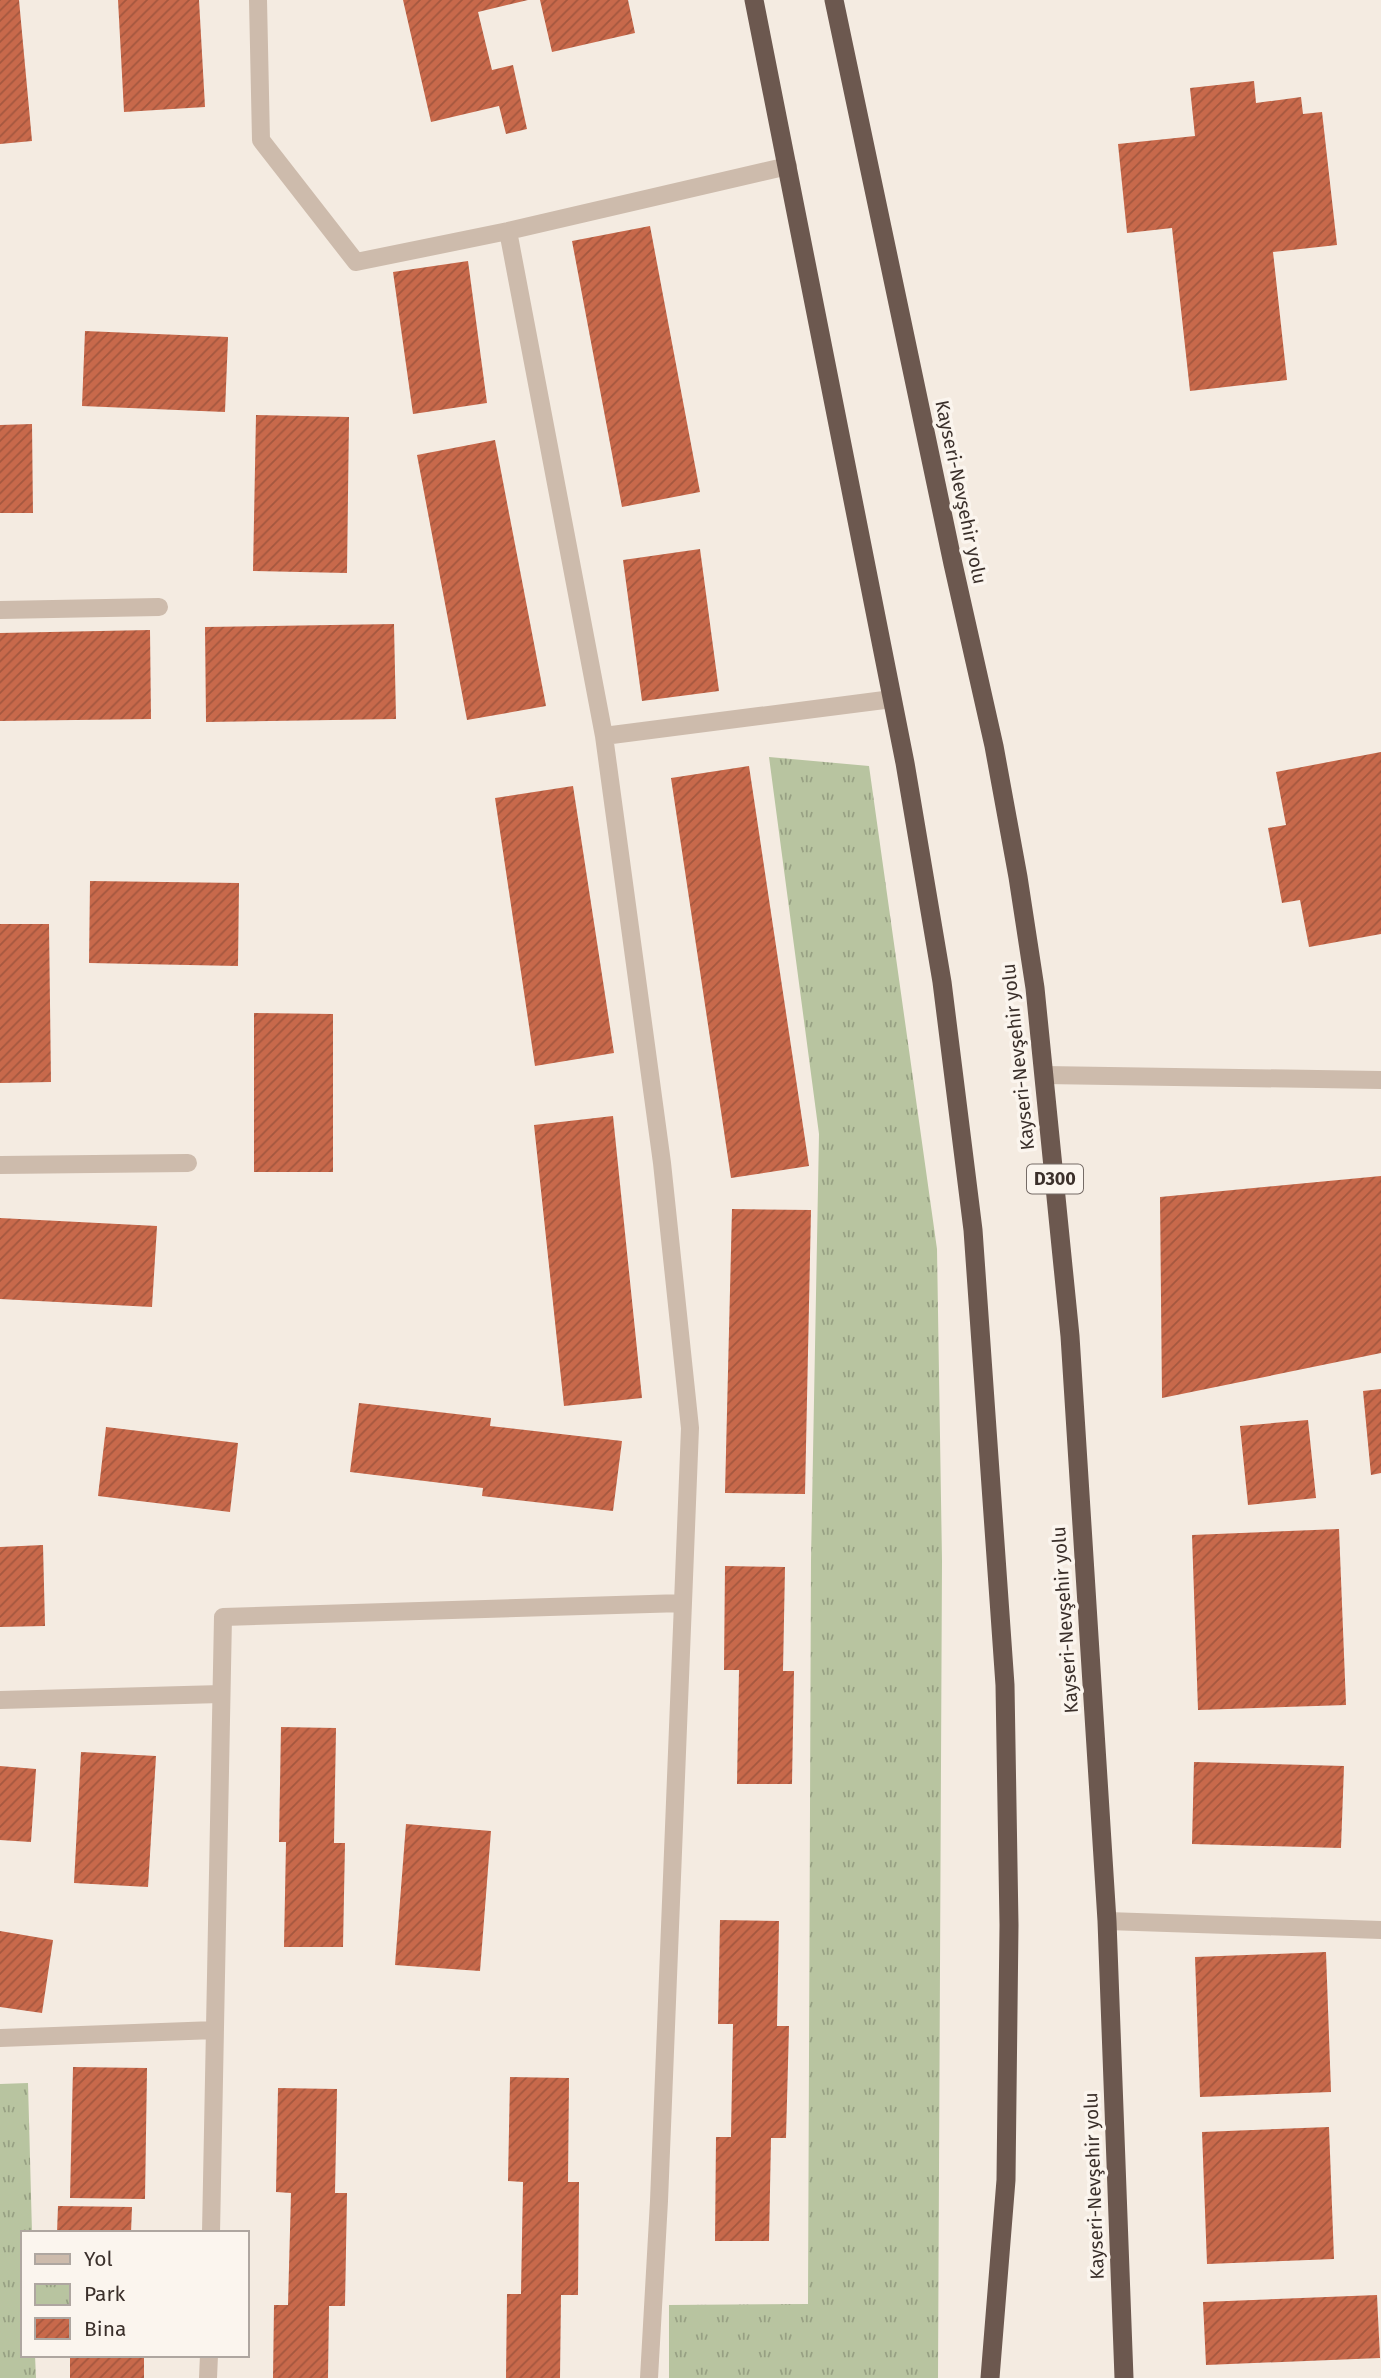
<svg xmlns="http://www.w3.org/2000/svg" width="1381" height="2378" viewBox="0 0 1381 2378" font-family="'Fira Sans',sans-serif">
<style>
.park{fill:url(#park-tufts)}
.building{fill:url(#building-hatch)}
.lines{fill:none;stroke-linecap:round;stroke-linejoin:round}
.minor{stroke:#cdbbac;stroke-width:18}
.trunk{stroke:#6c584f;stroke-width:19}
.labels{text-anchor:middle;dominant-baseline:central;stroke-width:7;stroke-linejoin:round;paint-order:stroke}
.shield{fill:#fbf5ee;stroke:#756b66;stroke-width:2}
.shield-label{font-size:18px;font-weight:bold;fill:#3b302b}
.street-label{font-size:19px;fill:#3b302b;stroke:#fbf5ee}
</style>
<defs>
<pattern id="park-tufts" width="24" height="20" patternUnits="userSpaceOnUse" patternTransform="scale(1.75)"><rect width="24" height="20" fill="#b8c4a0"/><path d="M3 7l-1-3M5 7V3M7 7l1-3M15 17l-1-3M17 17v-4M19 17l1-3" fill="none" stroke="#97a083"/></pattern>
<pattern id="building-hatch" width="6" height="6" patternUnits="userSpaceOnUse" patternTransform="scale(1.75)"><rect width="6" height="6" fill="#c8694b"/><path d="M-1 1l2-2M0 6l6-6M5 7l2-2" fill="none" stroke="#a4573f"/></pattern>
</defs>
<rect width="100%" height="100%" fill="#f4ebe1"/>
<path class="park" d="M769 757 869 766 937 1249 942 1561 938 2378H669V2305L808 2304 811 1560 819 1134Z
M28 2083 32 2233H23V2355H35L36 2378H0V2084Z"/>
<path class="building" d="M0 0H19L32 141 0 144Z
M118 0H199L205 107 124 112Z
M403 0H528L478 12 492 70 513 65 527 129 506 134 499 106 431 122Z
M540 0H628L635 33 552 52Z
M1254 81 1256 103 1301 97 1303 114 1322 112 1337 245 1273 252 1287 380 1190 391 1172 228 1127 233 1118 144 1195 136 1190 88Z
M650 226 700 492 622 507 572 241Z
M468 261 487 403 413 414 393 272Z
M85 331 228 337 225 412 82 406Z
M256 415 349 417 347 573 253 571Z
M32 424 33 513H0V425Z
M495 440 546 706 467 720 417 455Z
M700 549 719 691 642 701 623 560Z
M394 624 396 719 206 722 205 627Z
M150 630 151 719 0 721V633Z
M1381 752V934L1309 947 1300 900 1282 903 1268 828 1286 825 1276 772Z
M749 766 809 1166 731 1178 671 778Z
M573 786 614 1053 535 1066 495 798Z
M90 881 239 883 238 966 89 963Z
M0 924H49L51 1082 0 1083Z
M254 1013 333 1014V1172H254Z
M613 1116 642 1398 564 1406 534 1125Z
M1381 1176V1353L1162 1398 1160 1197Z
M732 1209 811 1210 805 1494 725 1493Z
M0 1218 157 1226 152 1307 0 1299Z
M1381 1389V1473L1371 1475 1363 1391Z
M359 1403 491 1418 490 1426 622 1441 613 1511 482 1496 483 1488 350 1472Z
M1308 1420 1316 1498 1248 1505 1240 1426Z
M106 1427 238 1443 230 1512 98 1496Z
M1339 1529 1346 1705 1198 1710 1192 1535Z
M43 1545 45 1626 0 1627V1547Z
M725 1566 785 1567 783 1671H794L792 1784H737L739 1670H724Z
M281 1727 336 1728 334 1843H345L343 1947H284L286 1842H279Z
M81 1752 156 1756 148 1887 74 1883Z
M1194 1762 1344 1766 1341 1848 1192 1844Z
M0 1766 36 1769 31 1842 0 1840Z
M406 1824 491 1831 480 1971 395 1965Z
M720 1920 779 1921 777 2026H789L786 2138H771L769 2241H715L716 2137H731L733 2024H718Z
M0 1931 53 1940 42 2013 0 2007Z
M1326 1952 1331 2092 1200 2097 1195 1957Z
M73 2067 147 2068 145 2199 70 2198Z
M510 2077 569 2078 568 2182H579L578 2295H561L560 2378H506L507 2294H521L523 2182 508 2181Z
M278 2088 337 2089 335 2193H347L345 2306H329L328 2378H273L274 2305H288L291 2193 276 2192Z
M1329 2127 1334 2259 1207 2264 1202 2132Z
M58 2206 132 2207 131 2233H57Z
M1377 2295 1380 2358 1206 2365 1203 2302Z
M70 2355H144V2378H70Z"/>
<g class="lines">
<path class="minor" d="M258 0 261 140 356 262 508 231 788 166
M508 231 604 736 662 1163 690 1428 659 2201 649 2378
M0 610 159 607
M604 736 892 699
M1044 1075 1381 1080
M0 1165 188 1163
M0 1700 221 1694
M1107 1921 1381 1930
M0 2038 215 2030
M211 2233 223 1617 683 1603
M208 2378 209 2355"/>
<path class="trunk" d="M754 0 905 763 942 982 973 1230 1005 1685 1009 1925 1006 2180 990 2378
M834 0 953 564 994 746 1018 877 1035 988 1070 1336 1107 1921 1124 2378"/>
</g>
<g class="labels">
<rect class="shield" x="1027" y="1164.5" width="56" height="29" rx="5"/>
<g class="shield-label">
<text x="1055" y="1179">D300</text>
</g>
<g class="street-label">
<text transform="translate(961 492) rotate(78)">Kayseri-Nevşehir yolu</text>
<text transform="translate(1018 1057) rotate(-96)">Kayseri-Nevşehir yolu</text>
<text transform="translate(1065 1620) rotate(-94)">Kayseri-Nevşehir yolu</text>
<text transform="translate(1094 2186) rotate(-92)">Kayseri-Nevşehir yolu</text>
</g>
</g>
<rect x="21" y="2231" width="228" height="126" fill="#fbf5ee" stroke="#aea6a0" stroke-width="2"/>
<rect x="35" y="2254" width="35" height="10" fill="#cdbbac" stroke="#aea6a0" stroke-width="2"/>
<text x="84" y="2266" font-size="21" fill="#3b302b">Yol</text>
<rect x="35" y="2284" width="35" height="21" fill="url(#park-tufts)" stroke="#aea6a0" stroke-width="2"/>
<text x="84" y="2301" font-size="21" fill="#3b302b">Park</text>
<rect x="35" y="2318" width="35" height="21" fill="url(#building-hatch)" stroke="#aea6a0" stroke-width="2"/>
<text x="84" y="2336" font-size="21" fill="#3b302b">Bina</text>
</svg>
